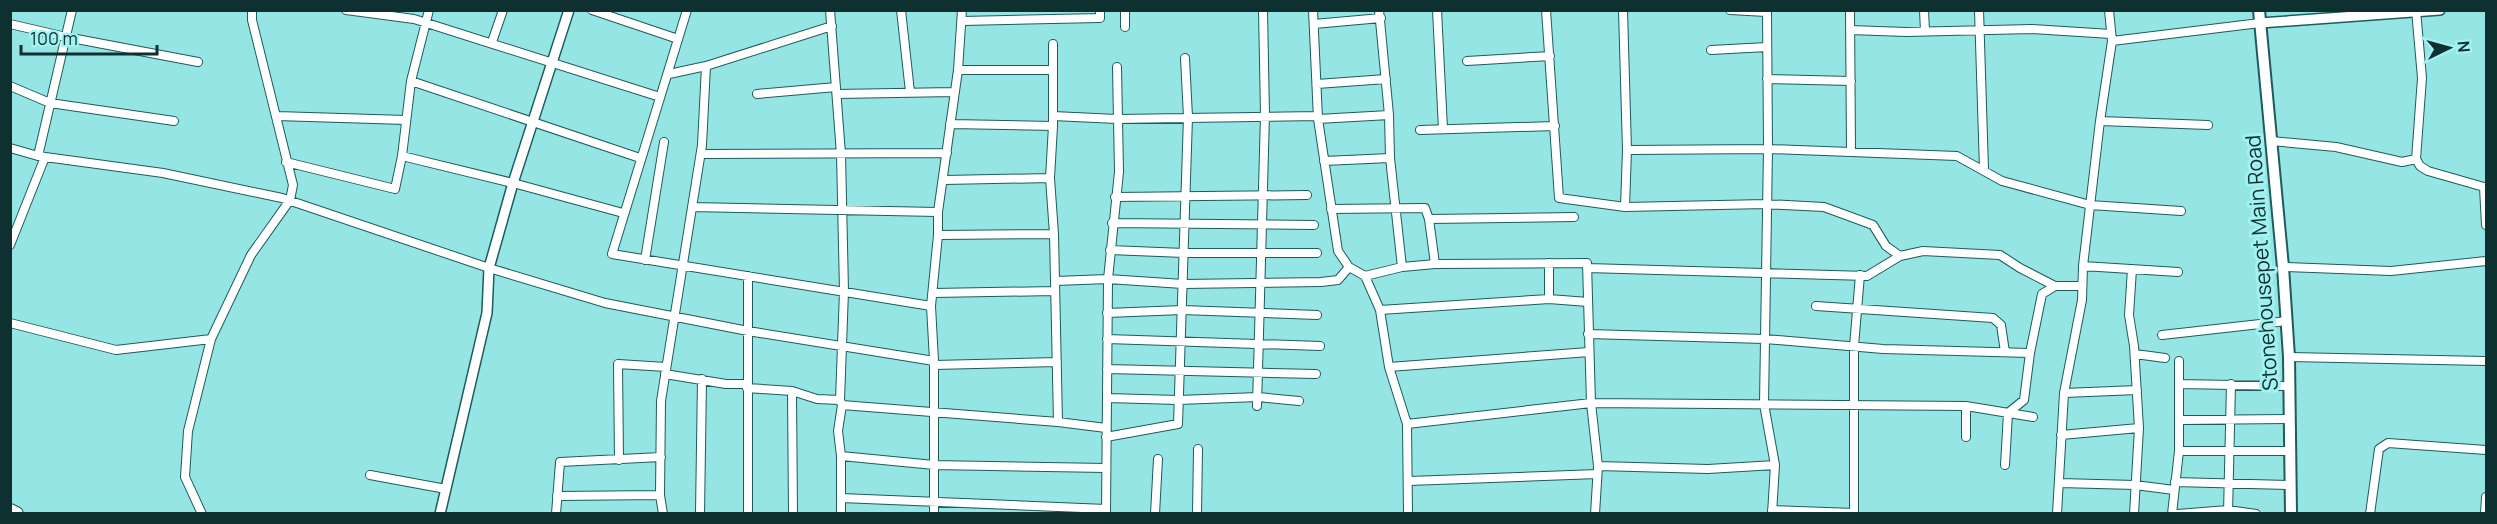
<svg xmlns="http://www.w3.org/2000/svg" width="2497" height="524" viewBox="0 0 2497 524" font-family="Manrope,sans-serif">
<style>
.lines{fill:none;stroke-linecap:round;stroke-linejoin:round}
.minor-casing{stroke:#1d5b5c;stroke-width:10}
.tertiary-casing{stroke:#1d5b5c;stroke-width:12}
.secondary-casing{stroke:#1d5b5c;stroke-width:14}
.trunk-casing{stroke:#1d5b5c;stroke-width:16}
.minor{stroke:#fff;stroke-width:8}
.tertiary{stroke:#fff;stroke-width:9}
.secondary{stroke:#fff;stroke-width:10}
.trunk{stroke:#fff;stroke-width:14}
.labels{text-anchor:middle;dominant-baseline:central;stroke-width:6;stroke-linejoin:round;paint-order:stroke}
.street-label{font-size:21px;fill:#0f3031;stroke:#a3f2f2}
</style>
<rect width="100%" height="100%" fill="#96e5e5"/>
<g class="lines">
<g class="minor-casing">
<path id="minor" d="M346 10 414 19 660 97
M592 10 678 39
M687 10 612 254 931 306
M830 10 841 154 844 291 840 400 842 405 838 431 841 456V514
M901 10 910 92
M1125 10V27
M1313 10 1318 119 1338 251 1349 267 1365 276 1380 310 1389 367 1407 424 1408 514
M1379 10 1389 115 1390 158 1402 267
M1437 10 1443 129
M1546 10 1559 198 1625 207 1766 204 1824 207 1873 225 1886 246 1900 256
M1623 10 1627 150 1625 207
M1730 10 1766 12
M1767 10 1768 149 1764 404 1775 465 1772 514
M1850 10 1851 152
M1924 10 1925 31
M1979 10 1984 170
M2416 10 2422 78 2416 159 2420 166 2428 171 2484 187
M962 21 1100 18V10
M10 24 66 37 198 62
M1314 24 1381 18
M1850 30 1906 32 2032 29 2111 34
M2112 41 2260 23
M492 42 503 10
M1053 44V126L1050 178 1054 234 1058 422
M1711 50 1767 47
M1467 61 1550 56
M958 70H1053
M669 74 706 66 832 26
M1767 79 1851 81
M411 81 640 158
M1317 84 1386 79
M10 86 50 103 174 121
M757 94 836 87
M837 94 954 92
M276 116 406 120
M1053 116 1117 119 1318 116
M1318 119 1389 115
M2100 121 2208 125
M950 124 1053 126
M1420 130 1555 126
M2271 141 2336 147 2402 162 2416 159
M10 148 38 156 163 173 282 198 489 268 605 303 748 331 934 361
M1627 150 1768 149 1957 156 2002 181 2090 205 2181 211
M701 154 947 153
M38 156 72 10
M402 156 513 183 623 213
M1324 161 1390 158
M286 162 395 189 402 156 411 81 429 10
M944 180 1050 178
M2486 187H2484L2486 225
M1115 197 1307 195
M692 207 938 212
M1331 209 1425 208 1429 219 1435 264
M1429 219 1574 217
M1112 223 1314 225
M938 235 1054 234
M10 245 45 157
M1110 250 1184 253H1317
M645 260 664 142
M1549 263V299
M2083 266 2178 272
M2283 267 2391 271 2486 261
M1587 268 1867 276 1900 256 1923 251 2000 255 2020 268 2055 286H2082
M2132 269 2129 315 2134 346 2139 428 2134 514
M1365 276 1402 267 1435 264 1587 263 1591 403 1598 466 1595 514
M1055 281 1108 279 1183 284 1321 282 1338 280 1349 267
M933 293 1055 291
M1816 306 1993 318 2001 325 2005 352
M1380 310 1549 299 1588 302
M1107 313 1182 310 1317 315
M10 323 116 350 211 339
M1588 334 1765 339 1883 349 2030 353 2042 294 2055 286
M2162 335 2287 321
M1107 339 1320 346
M2135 354 2165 358
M2289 357 2486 361
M934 365 1057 362
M1389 367 1589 352
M1107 369 1316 374
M665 374 726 384H748
M2179 384 2290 386
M747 388 792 391 817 399 840 400
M792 391 793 514
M2064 393 2137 390
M1107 398 1178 400 1258 397 1299 401
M842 405 1058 422 1106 428
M1257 406 1265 115 1263 10
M2180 420 2290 419
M1407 424 1591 403 1966 406 2033 417
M2061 435 2139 428
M1106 437 1178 424 1188 117 1185 58
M1966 437V406
M2179 451H2290
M841 456 934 465 1106 468
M619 460 618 364 666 367
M2005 465 2008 413 2024 400 2030 353
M1598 466 1708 469 1775 465
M370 475 446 489
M1409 481 1597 474
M2175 482 2291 485
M2060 483 2135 485 2174 490
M557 496 660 495
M841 498 1106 509
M1772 510 1854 513V346L1860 275
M202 514 185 477 188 431 211 339 251 255 290 200 293 185 252 20V10
M556 514 560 462 661 457
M663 514 660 495 661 401 702 145 706 66
M700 514 702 379
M748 514V276
M934 514V361L931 306 938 235V212L958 70 962 10
M1106 514 1108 279 1119 172 1117 67
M1155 514 1158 459
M1197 514 1198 449
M2057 514 2064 393 2082 300 2083 266 2100 121 2112 41 2109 10
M2172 514 2179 451V361
M2177 514 2228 510 2256 514
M2228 514 2231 384
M2370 514 2379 449 2388 443 2486 450
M2485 514 2486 497"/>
</g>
<g class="tertiary-casing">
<path id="tertiary" d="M2260 23 2440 10
M440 514 487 313 489 268 513 183 569 10"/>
</g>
<g class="secondary-casing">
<path id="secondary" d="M2259 10 2283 267 2289 357 2291 514"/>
</g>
<g class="trunk-casing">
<path id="trunk" d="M10 511 16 514"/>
</g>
<use href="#minor" class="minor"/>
<use href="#tertiary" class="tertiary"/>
<use href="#secondary" class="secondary"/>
<use href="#trunk" class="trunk"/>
</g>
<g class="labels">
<g class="street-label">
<text transform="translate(2261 263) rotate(-94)">Stonehousepet Main Road</text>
</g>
</g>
<rect width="2497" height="524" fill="none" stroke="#0f3031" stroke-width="24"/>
<g transform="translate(2449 48) rotate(85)" stroke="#a3f2f2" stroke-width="4.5" paint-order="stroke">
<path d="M0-4.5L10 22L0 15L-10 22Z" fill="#0f3031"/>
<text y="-9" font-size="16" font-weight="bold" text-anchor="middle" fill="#0f3031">N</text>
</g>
<path d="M21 45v9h136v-9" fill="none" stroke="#0f3031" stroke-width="3"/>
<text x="30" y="45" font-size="18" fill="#0f3031" stroke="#a3f2f2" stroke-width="4.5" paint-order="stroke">100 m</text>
</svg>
